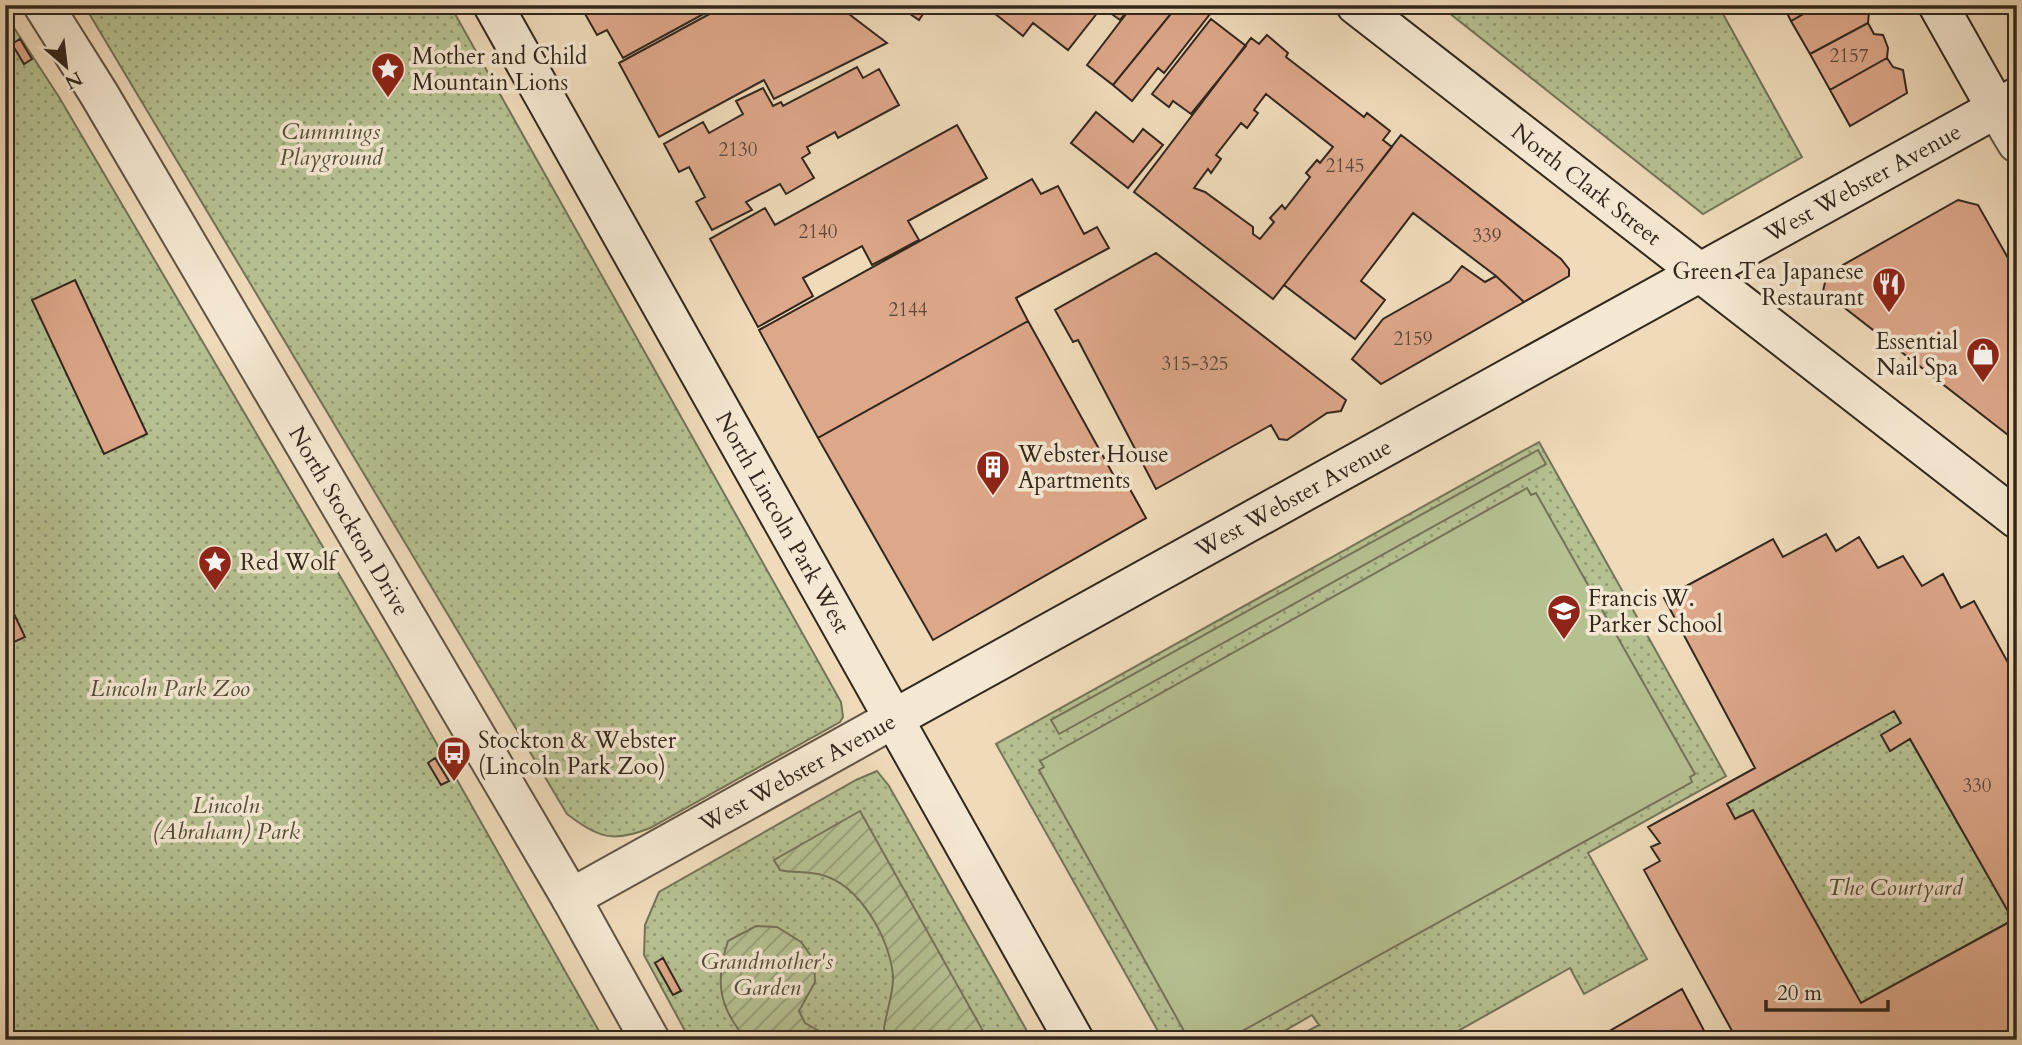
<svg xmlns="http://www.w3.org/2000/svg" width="2022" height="1045" viewBox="0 0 2022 1045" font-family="Cardo,serif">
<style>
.grass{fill:url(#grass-dots);stroke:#747456;stroke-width:2}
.garden{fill:url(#garden-furrows);stroke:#747456;stroke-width:2}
.pitch{fill:#b6c192;stroke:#747456;stroke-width:2}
.building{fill:#dda78a;stroke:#32271b;stroke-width:2;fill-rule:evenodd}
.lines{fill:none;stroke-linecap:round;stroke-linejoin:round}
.street-casing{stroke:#615443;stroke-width:42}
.secondary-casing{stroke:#32271b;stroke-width:42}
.street{stroke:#f5e8d2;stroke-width:38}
.secondary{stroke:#f5e8d2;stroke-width:38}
.labels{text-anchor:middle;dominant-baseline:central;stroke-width:7;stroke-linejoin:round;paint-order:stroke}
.number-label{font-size:19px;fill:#5d4737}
.poi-label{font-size:23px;fill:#32271b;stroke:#f5e8d2;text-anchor:start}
.park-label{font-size:23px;font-style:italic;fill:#534e39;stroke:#f5e8d2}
.street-label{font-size:23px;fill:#32271b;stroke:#f5e8d2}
</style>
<defs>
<pattern id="grass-dots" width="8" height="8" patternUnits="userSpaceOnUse" patternTransform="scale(1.75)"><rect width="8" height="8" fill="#b6c192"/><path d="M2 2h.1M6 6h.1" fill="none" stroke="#959d76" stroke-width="1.8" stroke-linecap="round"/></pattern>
<pattern id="garden-furrows" width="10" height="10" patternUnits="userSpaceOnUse" patternTransform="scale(1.75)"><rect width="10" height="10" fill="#b6c192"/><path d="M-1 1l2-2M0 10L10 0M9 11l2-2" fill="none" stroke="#959d76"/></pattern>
</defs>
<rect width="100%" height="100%" fill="#efdbba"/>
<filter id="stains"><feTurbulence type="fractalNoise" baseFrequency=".00286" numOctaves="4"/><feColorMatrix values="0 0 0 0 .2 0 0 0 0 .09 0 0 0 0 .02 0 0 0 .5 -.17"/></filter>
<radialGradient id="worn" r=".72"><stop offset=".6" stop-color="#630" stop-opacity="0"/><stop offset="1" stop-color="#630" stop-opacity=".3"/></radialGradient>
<path class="grass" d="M84 5H450L841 702 843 717 840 722 650 828C613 843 598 838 567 814Z
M1439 5H1718L1802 157 1703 214Z
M5 14 59 97 391 663 604 1040H5Z
M1539 442 1726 776 1588 853 1647 959 1584 994 1570 968 1442 1040H1291L1319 1025 1312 1015 1269 1040H1163L996 744Z
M1894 711 2013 920 1861 1003 1753 810 1735 819 1727 804Z
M877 771 889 786 1032 1040H690L644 955 645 925 659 892 856 780Z"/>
<path class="garden" d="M860 811 988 1040H891L884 1029C886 1012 894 992 893 976 890 939 860 885 822 875 809 871 793 873 780 870L774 860Z
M756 926 777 927 801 942 814 960 815 982 799 1011 805 1023 835 1040H747C718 1007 715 981 728 941Z"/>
<path class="pitch" d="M1538 450 1546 464 1059 734 1051 720Z
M1527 488 1531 495 1536 493 1695 774 1690 777 1692 782 1226 1040H1189L1039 770 1044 767 1040 761Z"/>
<path class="building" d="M580 5H720L623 58 607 30 597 35Z
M726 5H837L887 43 774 99 764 80 659 137 619 63Z
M897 5H929L919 20Z
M984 5H1132L1120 20 1102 7 1068 50 1033 23 1023 36Z
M1133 5H1178L1113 85 1087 65Z
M1178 5H1217L1164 73 1158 68 1132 101 1113 85Z
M1783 5H1819L1791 21Z
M1819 5H1865L1869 12 1868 23 1810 54 1791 21Z
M1211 19 1246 46 1191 114 1173 101 1169 107 1152 94Z
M1868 23 1874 34 1883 35 1888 48 1887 58 1830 90 1810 54Z
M1267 35 1288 53 1286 57 1364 117 1367 113 1390 131 1383 140 1392 147 1273 299 1134 192 1251 38 1259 44ZM1266 94 1333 147 1320 163 1317 160 1306 173 1310 177 1285 209 1282 205 1270 218 1274 222 1260 239 1253 234V227L1205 192 1194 188 1208 169 1211 173 1221 159 1216 155 1241 123 1247 128 1258 113 1254 110Z
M20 39 32 59 24 64 12 44Z
M1887 58 1893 67 1903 70 1907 93 1850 126 1830 90Z
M857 67 863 78 879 69 899 105 838 138 835 132 807 147 810 153 802 158 814 178 786 194 780 184 746 202 752 210 712 230 696 202 705 197 689 167 679 172 664 144 703 122 709 133 743 114 736 101 763 88 773 106 781 102 783 106Z
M1096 112 1133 142 1143 129 1163 145 1128 188 1071 143Z
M957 125 987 178 908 221 919 240 872 265 862 246 803 278 813 296 758 327 710 239 765 208 775 225Z
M1401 135 1561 259 1569 269V276L1524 302 1496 276 1413 213 1361 281 1385 300 1355 339 1284 285Z
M1032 179 1041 194 1058 186 1084 234 1097 227 1109 248 1016 298 1028 321 818 438 759 330Z
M1958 200 1978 205 2017 274V442L1823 291 1827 274Z
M1156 253 1346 400 1341 411 1327 413 1287 440 1279 439 1271 425 1156 489 1078 340 1073 342 1055 310Z
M1462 266 1485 282 1496 276 1524 302 1381 384 1352 359 1383 319 1450 281Z
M75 280 147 434 104 454 32 300Z
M1028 321 1114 476 1121 473 1146 518 933 640 818 438Z
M1826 534 1836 551 1859 537 1878 568 1903 556 1922 586 1943 574 1961 608 1974 601 2017 679V1040H1737L1644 870 1660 861 1651 847 1660 843 1648 827 1755 768 1664 598 1773 539 1783 557ZM1894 711 1901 723 1881 735 1890 751 1910 739 2013 920 1861 1003 1753 810 1735 819 1727 804Z
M5 595 25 637 5 646Z
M435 758 449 781 441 785 428 763Z
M663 958 681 991 673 995 655 963Z
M1682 989 1709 1040H1594Z"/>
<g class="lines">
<g class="street-casing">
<g id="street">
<path id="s1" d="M43 5 99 94 571 898 650 1040"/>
<path d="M1996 108 2017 143"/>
<path id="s2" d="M571 898 895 718"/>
</g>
</g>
<g class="secondary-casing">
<g id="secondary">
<path id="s3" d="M493 5 1074 1040"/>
<path id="s4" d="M1356 5 2017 519"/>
<path d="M1938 5 1996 108"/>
<path id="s5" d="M895 718 2017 97"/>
</g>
</g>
<use href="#street" class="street"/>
<use href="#secondary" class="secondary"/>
</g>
<defs>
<g id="sight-pin" transform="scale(1.75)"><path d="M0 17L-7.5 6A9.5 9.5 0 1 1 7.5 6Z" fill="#8f2418" stroke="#f5e8d2"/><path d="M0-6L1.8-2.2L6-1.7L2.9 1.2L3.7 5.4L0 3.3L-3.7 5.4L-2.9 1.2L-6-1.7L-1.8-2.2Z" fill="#fff"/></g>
<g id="restaurant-pin" transform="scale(1.75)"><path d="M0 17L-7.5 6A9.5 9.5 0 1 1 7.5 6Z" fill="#8f2418" stroke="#f5e8d2"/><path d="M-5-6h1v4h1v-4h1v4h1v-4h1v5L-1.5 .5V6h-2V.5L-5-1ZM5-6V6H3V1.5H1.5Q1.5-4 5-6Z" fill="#fff"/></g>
<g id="shop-pin" transform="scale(1.75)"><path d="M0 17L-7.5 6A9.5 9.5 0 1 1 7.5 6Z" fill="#8f2418" stroke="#f5e8d2"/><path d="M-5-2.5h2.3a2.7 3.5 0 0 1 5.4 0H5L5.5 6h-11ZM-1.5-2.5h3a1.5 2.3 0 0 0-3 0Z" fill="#fff"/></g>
<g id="building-pin" transform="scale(1.75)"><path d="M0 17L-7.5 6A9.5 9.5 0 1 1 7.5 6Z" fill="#8f2418" stroke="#f5e8d2"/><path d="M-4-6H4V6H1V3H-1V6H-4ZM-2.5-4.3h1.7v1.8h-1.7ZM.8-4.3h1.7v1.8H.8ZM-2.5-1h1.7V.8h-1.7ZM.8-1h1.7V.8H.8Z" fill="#fff"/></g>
<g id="school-pin" transform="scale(1.75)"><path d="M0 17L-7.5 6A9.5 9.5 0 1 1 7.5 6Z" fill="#8f2418" stroke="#f5e8d2"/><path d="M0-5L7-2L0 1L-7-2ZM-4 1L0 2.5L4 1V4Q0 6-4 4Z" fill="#fff"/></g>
<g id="bus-pin" transform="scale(1.75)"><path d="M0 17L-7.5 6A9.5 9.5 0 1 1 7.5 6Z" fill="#8f2418" stroke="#f5e8d2"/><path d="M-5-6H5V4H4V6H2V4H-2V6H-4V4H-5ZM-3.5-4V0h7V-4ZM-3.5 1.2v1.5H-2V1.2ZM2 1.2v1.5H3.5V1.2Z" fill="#fff"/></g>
</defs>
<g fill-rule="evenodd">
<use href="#sight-pin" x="388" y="69"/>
<use href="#restaurant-pin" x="1889" y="284"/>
<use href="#shop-pin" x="1983" y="354"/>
<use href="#building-pin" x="993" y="467"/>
<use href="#sight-pin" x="215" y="562"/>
<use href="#school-pin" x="1564" y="611"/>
<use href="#bus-pin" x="454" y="753"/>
</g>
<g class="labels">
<g class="number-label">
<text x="1849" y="56">2157</text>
<text x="738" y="150">2130</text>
<text x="1345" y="166">2145</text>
<text x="818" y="232">2140</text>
<text x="1487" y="236">339</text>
<text x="908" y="310">2144</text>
<text x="1413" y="339">2159</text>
<text x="1195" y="364">315-325</text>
<text x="1977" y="786">330</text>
</g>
<g class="poi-label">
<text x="412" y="56">Mother and Child<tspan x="412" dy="26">Mountain Lions</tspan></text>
<text x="1864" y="271" text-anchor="end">Green Tea Japanese<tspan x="1864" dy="26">Restaurant</tspan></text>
<text x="1958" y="341" text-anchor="end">Essential<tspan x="1958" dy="26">Nail Spa</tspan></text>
<text x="1018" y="454">Webster House<tspan x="1018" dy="26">Apartments</tspan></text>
<text x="240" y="562">Red Wolf</text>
<text x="1588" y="598">Francis W.<tspan x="1588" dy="26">Parker School</tspan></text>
<text x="478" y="740">Stockton &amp; Webster<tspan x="478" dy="26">(Lincoln Park Zoo)</tspan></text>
</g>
<g class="park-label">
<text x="331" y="131">Cummings<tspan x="331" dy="26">Playground</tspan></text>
<text x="170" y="688">Lincoln Park Zoo</text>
<text x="226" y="805">Lincoln<tspan x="226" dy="26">(Abraham) Park</tspan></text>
<text x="1895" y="887">The Courtyard</text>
<text x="767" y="961">Grandmother's<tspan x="767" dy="26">Garden</tspan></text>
</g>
<g class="street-label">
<text stroke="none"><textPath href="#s5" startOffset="1106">West Webster Avenue</textPath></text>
<text stroke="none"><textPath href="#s4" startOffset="292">North Clark Street</textPath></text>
<text stroke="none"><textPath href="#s5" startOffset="455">West Webster Avenue</textPath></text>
<text stroke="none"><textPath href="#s1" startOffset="600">North Stockton Drive</textPath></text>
<text stroke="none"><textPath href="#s3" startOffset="593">North Lincoln Park West</textPath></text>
<text stroke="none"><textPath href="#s2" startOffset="259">West Webster Avenue</textPath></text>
</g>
</g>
<rect width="2022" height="1045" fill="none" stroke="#efdbba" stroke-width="28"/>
<rect x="7" y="7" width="2008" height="1031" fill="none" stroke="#32271b" stroke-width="3.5"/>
<rect x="14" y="14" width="1994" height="1017" fill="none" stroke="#32271b" stroke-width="2"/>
<g transform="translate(66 66) rotate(152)" stroke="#f5e8d2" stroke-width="5" paint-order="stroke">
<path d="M0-5L12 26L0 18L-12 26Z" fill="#32271b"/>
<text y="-10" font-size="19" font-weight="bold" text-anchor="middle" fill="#32271b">N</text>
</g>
<path d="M1766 1000v10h122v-10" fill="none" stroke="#32271b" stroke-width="3.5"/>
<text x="1777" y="1000" font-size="21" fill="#32271b" stroke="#f5e8d2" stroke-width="5" paint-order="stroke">20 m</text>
<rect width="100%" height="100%" filter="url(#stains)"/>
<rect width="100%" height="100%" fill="url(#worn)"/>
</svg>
